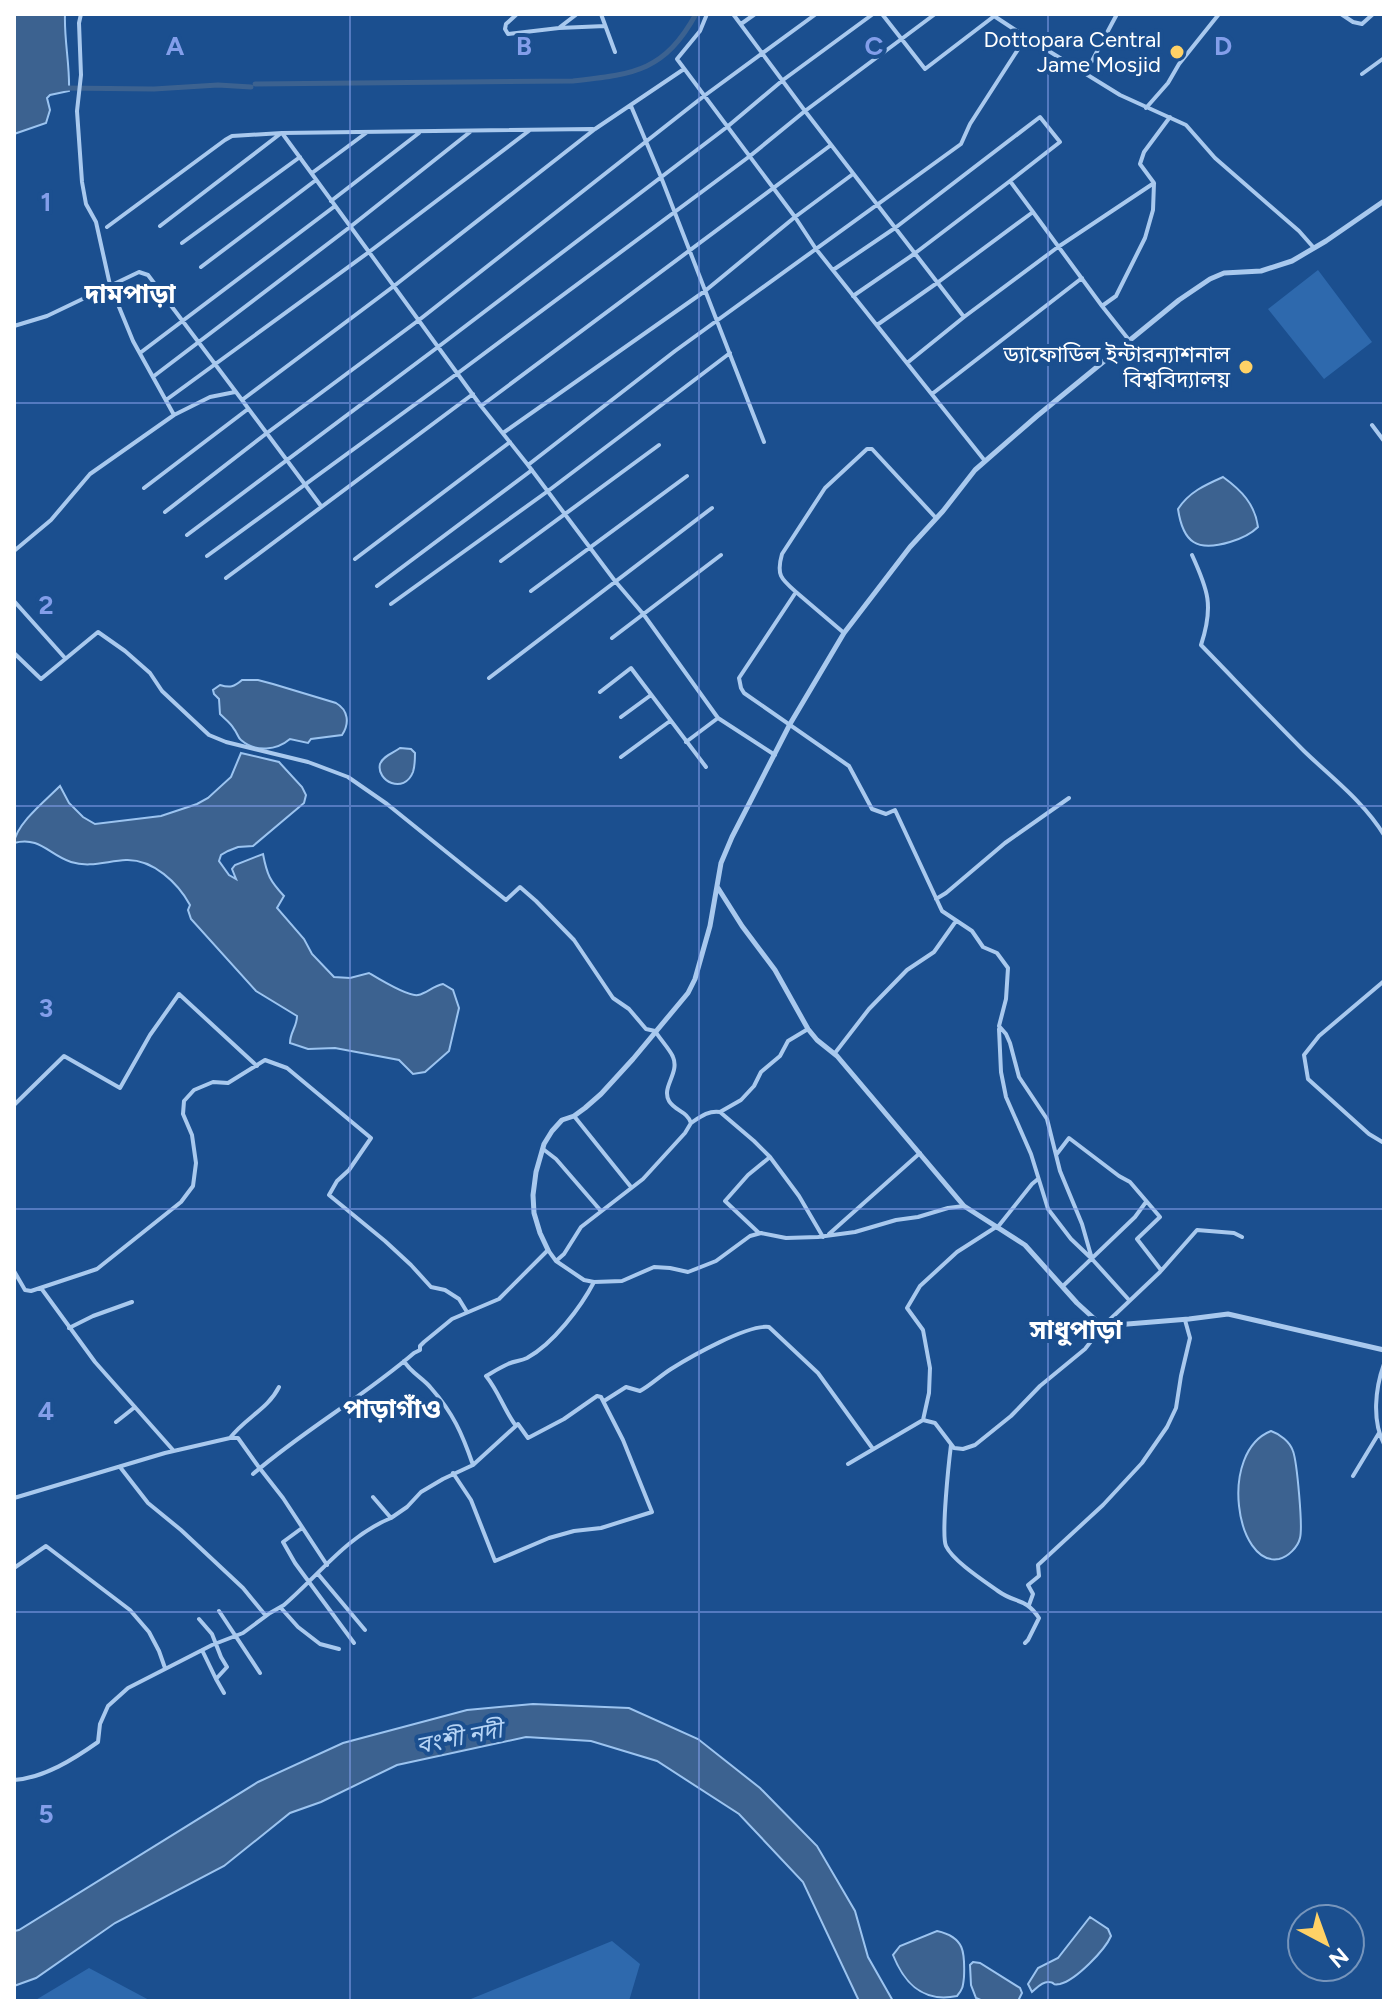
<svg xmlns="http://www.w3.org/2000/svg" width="1398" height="2015" viewBox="0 0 1398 2015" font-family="Figtree,'Noto Sans Bengali',sans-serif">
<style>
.green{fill:#2e69ad}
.water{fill:#3c6290;stroke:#9cc4f0;stroke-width:2}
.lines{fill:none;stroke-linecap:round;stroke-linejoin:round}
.canal{stroke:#3c6290;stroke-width:5}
.minor{stroke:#a9c9ee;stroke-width:4}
.tertiary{stroke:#a9c9ee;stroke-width:5}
.grid{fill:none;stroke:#839eea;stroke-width:2;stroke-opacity:0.55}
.poi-dot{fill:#ffd166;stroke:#1b4f8f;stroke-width:3}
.labels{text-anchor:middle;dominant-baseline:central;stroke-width:8;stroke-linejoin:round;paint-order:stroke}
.poi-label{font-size:22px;fill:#fff;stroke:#1b4f8f;text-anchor:end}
.water-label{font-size:24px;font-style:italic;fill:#b5d3f5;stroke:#1b4f8f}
.quarter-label{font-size:26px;font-weight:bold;fill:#fff;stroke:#1b4f8f}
.grid-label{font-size:26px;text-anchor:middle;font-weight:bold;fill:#839eea;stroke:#1b4f8f;stroke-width:8;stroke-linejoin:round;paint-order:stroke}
</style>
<rect width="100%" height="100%" fill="#1b4f8f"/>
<path class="green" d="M1318 270 1372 342 1324 379 1268 309Z
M612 1941 640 1964 629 2001H466Z
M89 1968 151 2001H34Z"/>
<path class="water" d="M14 14H65C64 40 70 65 69 91L50 95 47 98 50 110 46 123 14 134Z
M1223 477C1241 490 1255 504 1258 527 1250 535 1240 539 1230 542 1197 552 1183 543 1178 509 1189 492 1205 485 1223 477Z
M242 680H258L273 684 336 703C348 710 350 723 342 735L311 739 308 743 290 739C277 750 256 753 241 740 238 738 237 732 234 729 231 723 225 719 220 714L219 699 214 694 213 690 220 685C230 688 234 687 242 680Z
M400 748 411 749 415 753C415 760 415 766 413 772 404 795 376 781 380 764 383 756 393 753 400 748Z
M241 753 279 762 302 787 306 795 304 803 253 846 238 847 228 851 221 855 219 861 229 875 236 879 232 869 235 865 263 854C267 875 270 881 284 896L277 908 304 939 312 954 334 977 350 978 369 973C379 979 408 997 418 995 427 993 433 986 443 984L453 990 459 1008 449 1051 425 1072 413 1074 399 1060 335 1048 308 1049 290 1043C290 1032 297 1027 297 1016L256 991 191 919 188 910 190 905C178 883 153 859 126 860 107 861 90 868 71 862 49 855 40 836 14 843 16 824 46 800 60 786L69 803 83 817 95 824 161 816 197 804 208 798 231 777Z
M1271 1431C1280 1434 1290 1442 1293 1451 1297 1462 1303 1527 1300 1538 1298 1547 1288 1557 1279 1559 1236 1567 1218 1452 1271 1431Z
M533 1704 629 1708 698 1739 760 1788 817 1846 855 1911 868 1957 893 2001H859L803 1882 739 1814 657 1761 591 1741 526 1737 397 1765 321 1802 290 1813 224 1866 115 1923 36 1978 14 1986V1931L19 1930 258 1782 343 1743 467 1710Z
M1090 1917 1108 1929 1111 1936C1105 1950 1076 1980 1060 1984 1050 1986 1057 1982 1048 1982 1041 1982 1036 1989 1032 1992L1028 1984 1038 1968 1058 1958Z
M937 1931C965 1937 965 1953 964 1977 963 1986 963 1989 957 1996 924 2003 905 1985 893 1955L900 1946Z
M973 1962 980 1963 1020 1988 1022 1993 1018 2001H983L976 1998 971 1985 970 1965Z"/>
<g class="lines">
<path class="canal" d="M255 84 573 81C634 74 664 72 696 14
M63 88 154 89 218 85 251 87"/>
<path class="minor" d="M517 14 506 24 505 29 508 34 559 28 605 26
M601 14 615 52
M707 14 700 31 677 59 795 217 816 249 985 461
M882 14 925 69 993 17
M935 14 805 111 964 317
M1341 14 1353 22 1362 24 1373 14
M741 24 755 14
M560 27 577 14
M1026 37 1120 95 1186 125 1215 158 1299 231 1314 248
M1085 74 1117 14
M1362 74 1384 58
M631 106 661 177 764 442
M1146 108 1168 83 1179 64 1219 14
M282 133 369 252 530 130
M312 173 366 133
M331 201 419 133
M160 226 280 134
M107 227 225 140 232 136 282 133 593 129
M182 243 300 157
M201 267 316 180
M833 270 895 228 1040 117 1060 142 1010 181
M853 296 914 254 1010 181 1033 212
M1102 306 1116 296 1145 238 1153 210 1154 183
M877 325 937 283 1033 212 1102 306 1129 340
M14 326 47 316 139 272 148 275 242 400 394 286 595 129 684 69
M140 353 335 206
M907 363 964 317 1058 247 1154 183 1140 164 1144 152 1170 117
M154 376 350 227 470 132
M932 394 1082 278
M166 400 369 252 481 406 528 465 675 351 961 144 970 124 1026 37 991 14
M242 400 321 506
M481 406 831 145
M174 415 210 397 235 392
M1372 425 1384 441
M503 433 705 291 795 217 853 174
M528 465 615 581 644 615 718 718 775 755
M144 488 248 409
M165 512 267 433 419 320 704 96 816 14
M187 535 438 347 727 127 783 80 873 14
M14 551 51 520 90 474 174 415 133 341 110 285 96 222 86 204 82 182 77 111 81 75 79 23 81 14
M1192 555C1208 590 1214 606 1201 645 1235 680 1269 716 1304 751 1332 778 1363 801 1384 835
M207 556 458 373 750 156 805 111 733 14
M355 559 510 442
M501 561 659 445
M226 578 473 394
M377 586 532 470
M531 591 687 476
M796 592C781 579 776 575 782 554L825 488 867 449H872L936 518
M14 601 65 658
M391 604 548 491 730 353
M844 633 796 592 739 678 741 688 744 693 849 766 872 809 886 814 895 810 942 911 972 931 983 947 997 953 1008 968 1006 999 999 1026 1006 1034 1010 1043 1019 1077 1047 1119 1060 1171 1082 1224 1092 1259
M612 638 721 555
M14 653 41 679 98 632 125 651 150 673 162 691 209 735 226 742 308 762 348 777 387 804 506 900 520 887 536 901 574 940 613 998 629 1009 646 1029 655 1031C660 1039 671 1051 673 1057 680 1073 661 1087 669 1101 675 1111 687 1111 691 1123L685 1133 643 1179 581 1227 564 1254 556 1261
M489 678 712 508
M600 692 631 668 706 767
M621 717 651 695
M686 742 718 718
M621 757 670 721
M936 899 946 893 1005 843 1069 798
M1384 981 1319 1036 1304 1055 1308 1079 1369 1134 1384 1143
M999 1029 1001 1072 1006 1097 1031 1154 1048 1209 1071 1239 1092 1259 1129 1300
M835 1053 869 1009 907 970 934 952 956 921
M14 1105 64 1056 120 1088 150 1035 179 994 257 1066
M720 1112 754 1141 770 1157 748 1175 725 1201 759 1233
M574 1116 631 1187
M691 1123C700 1117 709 1110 720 1112L741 1100 754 1086 761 1072 780 1056 788 1041 808 1029
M543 1149 556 1159 601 1211
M1056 1155 1069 1138 1119 1176 1130 1182 1160 1217 1137 1239 1161 1270
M770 1157 799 1196 823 1237
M997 1228 1032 1184 1038 1179
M829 1234 920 1153
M14 1271 25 1290 31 1291 97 1269 181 1202 193 1186 196 1163 192 1135 183 1114 184 1101 194 1090 213 1082 228 1083 265 1060 287 1068 371 1138 349 1170 337 1181 329 1195 385 1241 411 1265 431 1287 445 1290 459 1299 467 1312
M1063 1286 1135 1217 1146 1202
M41 1288 95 1362 173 1450
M69 1328 93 1316 132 1302
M1384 1364C1375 1389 1372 1421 1384 1444
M604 1401 626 1387 640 1391C651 1385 660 1376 671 1369 690 1357 748 1324 769 1327L818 1373 873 1449
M923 1420 929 1393 930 1368 923 1330 907 1308 920 1286 957 1252 996 1227
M116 1422 135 1407
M516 1426C504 1410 499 1392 486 1376 493 1372 501 1367 508 1364 514 1361 521 1361 527 1358 553 1344 581 1307 594 1282
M230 1438C245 1418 268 1409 279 1387
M951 1445C949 1461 941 1535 946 1546 953 1561 984 1581 998 1591 1016 1604 1025 1597 1039 1618L1028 1640 1025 1643
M848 1464 923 1420 935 1423 954 1448 963 1449 975 1445 1011 1416 1040 1386 1085 1349 1103 1326 1160 1272 1197 1230 1234 1233 1242 1237
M120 1467 148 1503 181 1530 243 1588 266 1616
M453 1473 471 1500 495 1561 549 1538 574 1531 601 1528 652 1512 623 1440 601 1397 597 1396 564 1419 528 1438 518 1424 473 1465
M253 1474C304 1430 363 1397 414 1353L420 1350V1346L424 1342 452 1319 499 1299 548 1250 556 1261 584 1280 594 1282 622 1281 654 1267 670 1268 688 1272 716 1261 750 1236 761 1233 786 1238 818 1237 855 1232 896 1220 918 1217 948 1208 964 1206
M1353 1476 1379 1433
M373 1497 391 1518 407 1507 421 1492 443 1479 473 1465C462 1433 453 1413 431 1388 423 1378 410 1372 404 1361
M14 1498 165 1453 230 1438H238L258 1466 283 1498 327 1565
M302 1528 283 1542 295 1563 354 1643
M14 1568 46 1546 130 1610 149 1632 159 1651 165 1668
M318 1574 365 1630
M1029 1605 1033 1594 1028 1585 1039 1576 1038 1565 1103 1505 1142 1463 1167 1427 1176 1408 1181 1376 1190 1338 1185 1320
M281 1608 298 1627 320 1644 339 1649
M219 1611 260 1673
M199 1619 212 1634 221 1657 227 1667 216 1679 224 1693
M202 1650 216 1679
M14 1780C44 1778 74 1759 98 1742L100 1724 108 1706 128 1688 212 1645 243 1633 270 1613 284 1605C319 1575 347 1536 391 1518"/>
<path class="tertiary" d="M718 888 742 926 775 970 808 1029 817 1040 837 1056 964 1206 1025 1245 1077 1303 1099 1323 1103 1326 1189 1319 1228 1314 1384 1350
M548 1250 540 1233 534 1213 533 1195 536 1172 544 1144 552 1131 562 1120 574 1116 585 1108 601 1094 633 1059 688 993 695 979 710 926 721 863 732 837 790 724 844 633 910 547 943 511 975 470 1037 416 1179 300 1210 279 1224 273 1261 271 1292 261 1326 241 1384 201"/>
</g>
<path class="grid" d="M350 14V2001M699 14V2001M1048 14V2001M14 403H1384M14 806H1384M14 1209H1384M14 1612H1384"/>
<g class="poi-dot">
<circle cx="1177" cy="52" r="8"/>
<circle cx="1246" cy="367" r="8"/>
</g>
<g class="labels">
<g class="poi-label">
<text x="1161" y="39">Dottopara Central<tspan x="1161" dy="25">Jame Mosjid</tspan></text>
<text x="1230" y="354">ড্যাফোডিল ইন্টারন্যাশনাল<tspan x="1230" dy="25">বিশ্ববিদ্যালয়</tspan></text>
</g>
<g class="water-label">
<text transform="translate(459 1737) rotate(-11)">বংশী নদী</text>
</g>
<g class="quarter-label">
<text x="130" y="294">দামপাড়া</text>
<text x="1076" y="1330">সাধুপাড়া</text>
<text x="392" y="1409">পাড়াগাঁও</text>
</g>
</g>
<g class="grid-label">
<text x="175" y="55">A</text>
<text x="524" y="55">B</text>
<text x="874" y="55">C</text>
<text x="1223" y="55">D</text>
<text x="46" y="211">1</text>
<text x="46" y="614">2</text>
<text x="46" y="1017">3</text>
<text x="46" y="1420">4</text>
<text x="46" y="1823">5</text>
</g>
<rect width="1398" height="2015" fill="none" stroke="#ffffff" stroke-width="32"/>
<g transform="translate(1326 1943) rotate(139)"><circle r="38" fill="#1b4f8f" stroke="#7695bc" stroke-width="2"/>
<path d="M0-6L14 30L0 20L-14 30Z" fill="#ffd166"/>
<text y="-12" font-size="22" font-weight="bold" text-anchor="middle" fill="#ffffff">N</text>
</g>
</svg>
